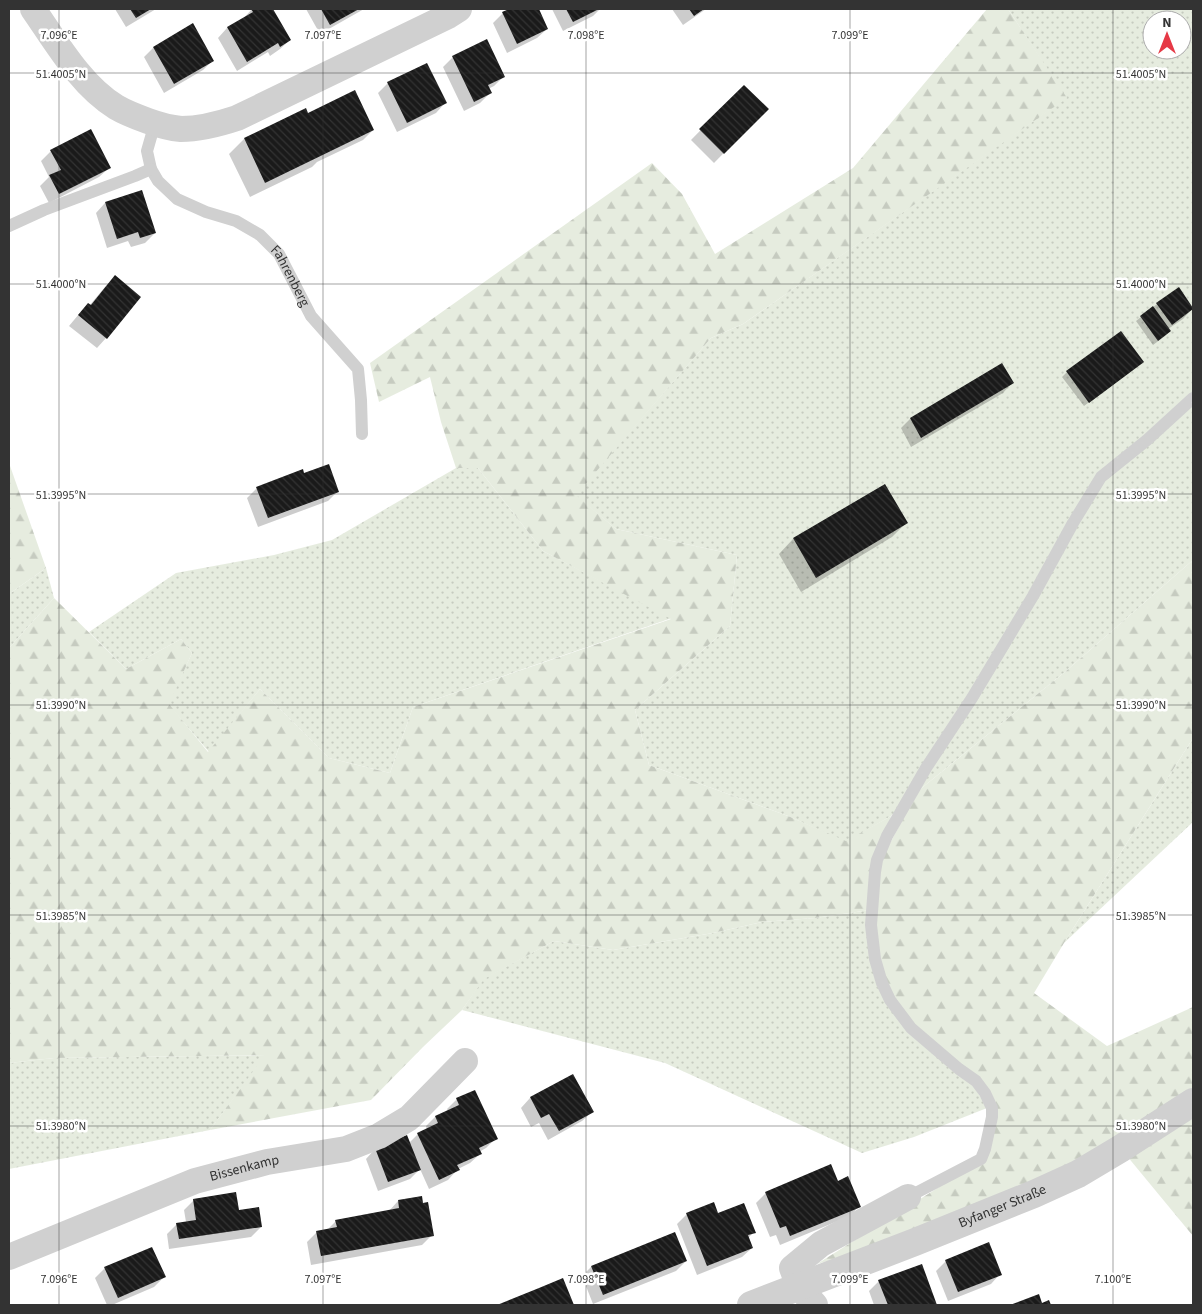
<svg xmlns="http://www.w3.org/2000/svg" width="1202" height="1314" viewBox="0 0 1202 1314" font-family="'Source Sans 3',sans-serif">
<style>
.grass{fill:url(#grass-dots);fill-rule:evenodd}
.forest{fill:url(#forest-firs)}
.shadow{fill:#0003}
.building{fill:url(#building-back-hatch)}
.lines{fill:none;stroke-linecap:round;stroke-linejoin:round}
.service{stroke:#d0d0d0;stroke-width:12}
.minor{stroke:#d0d0d0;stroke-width:26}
.tertiary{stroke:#d0d0d0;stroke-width:28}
.ticks{fill:none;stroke:#333;stroke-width:1;stroke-opacity:0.45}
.labels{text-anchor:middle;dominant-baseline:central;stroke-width:5;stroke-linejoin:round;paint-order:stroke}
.street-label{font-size:14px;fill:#333;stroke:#fff}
.ticks-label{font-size:12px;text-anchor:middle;fill:#333;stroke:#fff;stroke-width:5;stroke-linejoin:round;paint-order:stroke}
</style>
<defs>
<pattern id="grass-dots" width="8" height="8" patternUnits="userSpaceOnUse" patternTransform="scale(1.25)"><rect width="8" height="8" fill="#e6ecdf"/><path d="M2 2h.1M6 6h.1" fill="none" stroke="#c6cbc0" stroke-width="1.8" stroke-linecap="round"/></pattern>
<pattern id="forest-firs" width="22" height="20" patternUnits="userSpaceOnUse" patternTransform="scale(1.25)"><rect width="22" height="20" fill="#e6ecdf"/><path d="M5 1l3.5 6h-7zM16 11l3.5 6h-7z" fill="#c6cbc0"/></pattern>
<pattern id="building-back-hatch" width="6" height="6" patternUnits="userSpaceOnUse" patternTransform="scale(1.25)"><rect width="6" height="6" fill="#1a1a1a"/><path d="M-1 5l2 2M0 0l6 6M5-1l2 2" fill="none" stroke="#333"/></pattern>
</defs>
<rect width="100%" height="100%" fill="#fff"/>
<path class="grass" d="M1008 9H1193V560L1066 671 918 791 891 816 846 842 788 816 649 765 635 710 730 626 737 555 616 529 575 495 711 338 743 324 1066 98ZM1152 20H1182V50H1152Z
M456 468H478L543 551 672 618 413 707 390 773 329 758 260 689 209 752 168 704 192 653 181 639 126 669 89 632 176 573 274 555 332 540Z
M46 568 54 598 9 648V594Z
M1193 738V822L1064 943Z
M870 910 987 1108 914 1137 862 1153 665 1063 462 1010 483 979 554 941 613 950 713 933 762 922 815 918Z
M266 1055 210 1130 9 1169V1063L54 1058Z"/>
<path class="forest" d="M987 9H1008L1067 98 743 324 711 338 576 495 616 529 737 555 730 626 635 710 649 765 788 816 846 841 891 816 870 910 815 918 762 922 713 933 613 950 554 941 484 979 462 1010 423 1047 371 1100 210 1130 265 1055 54 1058 9 1063V648L54 598 126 669 181 639 192 653 169 704 208 752 260 689 329 758 390 773 413 707 671 619 543 551 478 468H456L441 422 430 377 379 402 370 363 652 163 682 194 715 254 853 168Z
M9 463 46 568 9 594Z
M1193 560V738L1064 943 1034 993 1107 1046 1193 1007V1236L1122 1150 917 1236 817 1264 982 1160 996 1105 916 1025 884 981 874 926 881 860 918 791 1066 671Z"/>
<path class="shadow" d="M115 9H156L126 27Z
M252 9H271L290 40 280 49 270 56 268 52 237 71 218 38 227 28 242 20Z
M306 9H364L320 34Z
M512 9H537L547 29 537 38 507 53 493 23 503 13Z
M552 9H600L593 16 563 31Z
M672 9H706L683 25Z
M487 41 504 76 494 86 488 89 490 93 480 103 464 111 443 67 453 57Z
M153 48 213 60 203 70 164 93 144 57Z
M427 65 445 103 436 113 397 132 378 93 388 83Z
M744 86 767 109 714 163 691 140Z
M305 110 308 115 373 130 363 140 317 162 312 167 250 197 229 154 244 139Z
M51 151 109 168 99 177 49 203 40 186 49 177 41 161Z
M105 203 155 233 145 243 131 247 128 241 107 248 96 213Z
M115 277 106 338 97 348 69 326 79 314 89 306 105 287Z
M1157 304 1192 309 1183 319 1168 329 1170 331 1165 336 1153 345 1136 321Z
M1143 362 1084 406 1062 377 1067 372Z
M1012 383 1003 393 911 447 901 428 910 419Z
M303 475 338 491 328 501 258 527 247 498 257 488Z
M885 486 906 523 892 537 801 592 779 554 793 539Z
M572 1075 592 1112 582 1121 548 1140 539 1123 531 1127 521 1108 530 1098Z
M457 1099 496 1138 486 1148 479 1152 480 1154 470 1163 458 1169 448 1180 429 1189 420 1169 410 1179 378 1191 366 1159 375 1149 409 1143 418 1134 427 1130 426 1126 435 1117 448 1111 447 1109Z
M837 1183 859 1206 850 1216 780 1245 776 1235 770 1237 756 1203 766 1193Z
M194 1200 238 1211 261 1227 251 1237 169 1249 167 1234 177 1224 186 1222 184 1210Z
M398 1201 432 1235 422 1245 311 1265 307 1242 317 1232 327 1230 336 1221 389 1211Z
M687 1214 718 1215 754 1232 748 1238 752 1248 742 1257 697 1275 677 1224Z
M686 1261 676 1271 593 1304 582 1276 591 1267Z
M946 1261 1000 1274 991 1284 948 1301 936 1271Z
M921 1265 936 1305H874L869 1291 879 1281Z
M105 1268 164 1277 154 1287 112 1305H107L95 1278Z
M562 1280 573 1305H500Z"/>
<path class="building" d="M130 9H151L136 18Z
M251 9H273L291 40 280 47 278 43 247 62 227 27 253 12Z
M321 9H359L330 25Z
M509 9H539L548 29 517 44 502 12Z
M566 9H599L573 22Z
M689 9H704L694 16Z
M193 23 214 61 174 84 153 47Z
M487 39 505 77 488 85 492 93 474 102 452 56Z
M427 63 447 103 407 123 387 82Z
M744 85 769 109 724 154 699 129Z
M355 90 374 130 265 183 244 138 306 108 308 113Z
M91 129 111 168 59 194 49 175 61 170 50 150Z
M142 190 156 233 140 238 138 232 117 239 105 202Z
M115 275 141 297 107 339 78 315 88 303 91 305Z
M1179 287 1193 308V309L1172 325 1156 303Z
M1153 306 1171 331 1158 341 1140 316Z
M1121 331 1144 362 1089 403 1066 371Z
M1002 363 1014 383 921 438 910 418Z
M329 464 339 492 268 518 256 487 303 469 304 473Z
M885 484 908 523 816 578 793 538Z
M573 1074 594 1112 559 1131 549 1114 541 1118 530 1097Z
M475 1090 498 1139 479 1148 482 1154 457 1165 460 1170 439 1180 417 1133 438 1123 435 1116 459 1105 456 1098Z
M407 1135 421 1170 388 1182 375 1148Z
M831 1164 838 1181 848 1176 861 1207 790 1236 786 1226 780 1228 765 1192Z
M236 1192 239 1210 259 1207 262 1227 179 1239 176 1223 196 1220 193 1199Z
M422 1196 423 1203 428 1202 434 1236 321 1256 316 1231 337 1227 335 1220 399 1208 398 1200Z
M714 1202 718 1213 744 1203 756 1233 748 1235 753 1248 707 1266 686 1213Z
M675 1232 687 1261 603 1295 591 1266Z
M989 1242 1002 1275 958 1292 945 1260Z
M152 1247 166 1277 118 1298 104 1267Z
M922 1264 937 1305H888L878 1280Z
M563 1278 574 1305H497L539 1288Z
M1039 1294 1042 1303 1049 1300 1051 1305H1010Z"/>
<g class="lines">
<g class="service">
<path id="s1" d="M155 123 147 151 151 169 158 181 177 199 206 212 236 221 260 235 279 254 311 316 358 369 361 400 362 434"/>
<path d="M9 226 44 210 135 176 151 169"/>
<path d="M908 1197 981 1159 985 1149 992 1117V1108L985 1093 976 1081 959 1069 911 1028 890 1000 882 983 875 959 871 925 875 872 877 860 887 836 926 768 972 698 1033 596 1073 523 1101 477 1147 440 1193 398"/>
</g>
<g class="minor">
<path d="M33 9C56 42 81 86 116 107 126 113 137 117 148 121 159 125 170 128 181 129 201 129 219 124 237 118L448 16 459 9"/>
<path id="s2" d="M9 1257 195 1181 267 1162 346 1149 379 1136 409 1118 465 1061"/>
<path d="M815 1305 799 1287 792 1268 821 1244 908 1197"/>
</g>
<path class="tertiary" id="s3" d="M751 1305 915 1242 1034 1194 1078 1174 1120 1149 1193 1102"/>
</g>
<path class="ticks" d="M59 9V1305M323 9V1305M586 9V1305M850 9V1305M1113 9V1305M9 73H1193M9 284H1193M9 494H1193M9 705H1193M9 915H1193M9 1126H1193"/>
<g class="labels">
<g class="street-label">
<text stroke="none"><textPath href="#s1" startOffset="230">Fahrenberg</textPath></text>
<text stroke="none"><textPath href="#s2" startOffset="252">Bissenkamp</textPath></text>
<text stroke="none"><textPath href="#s3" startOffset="270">Byfanger Straße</textPath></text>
</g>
</g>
<g class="ticks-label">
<text x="59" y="39">7.096°E</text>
<text x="323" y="39">7.097°E</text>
<text x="586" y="39">7.098°E</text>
<text x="850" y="39">7.099°E</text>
<text x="61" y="78">51.4005°N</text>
<text x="1141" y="78">51.4005°N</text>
<text x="61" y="288">51.4000°N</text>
<text x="1141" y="288">51.4000°N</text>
<text x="61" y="499">51.3995°N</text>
<text x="1141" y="499">51.3995°N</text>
<text x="61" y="709">51.3990°N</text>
<text x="1141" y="709">51.3990°N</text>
<text x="61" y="920">51.3985°N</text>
<text x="1141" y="920">51.3985°N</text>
<text x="61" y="1130">51.3980°N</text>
<text x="1141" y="1130">51.3980°N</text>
<text x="59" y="1283">7.096°E</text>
<text x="323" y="1283">7.097°E</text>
<text x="586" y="1283">7.098°E</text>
<text x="850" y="1283">7.099°E</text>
<text x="1113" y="1283">7.100°E</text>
</g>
<rect width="1202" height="1314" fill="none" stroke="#333333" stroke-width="20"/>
<g transform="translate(1167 35)"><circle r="24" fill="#ffffff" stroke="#adadad"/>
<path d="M0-4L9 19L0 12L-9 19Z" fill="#e63946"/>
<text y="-8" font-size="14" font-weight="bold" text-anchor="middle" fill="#333333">N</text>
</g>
</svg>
